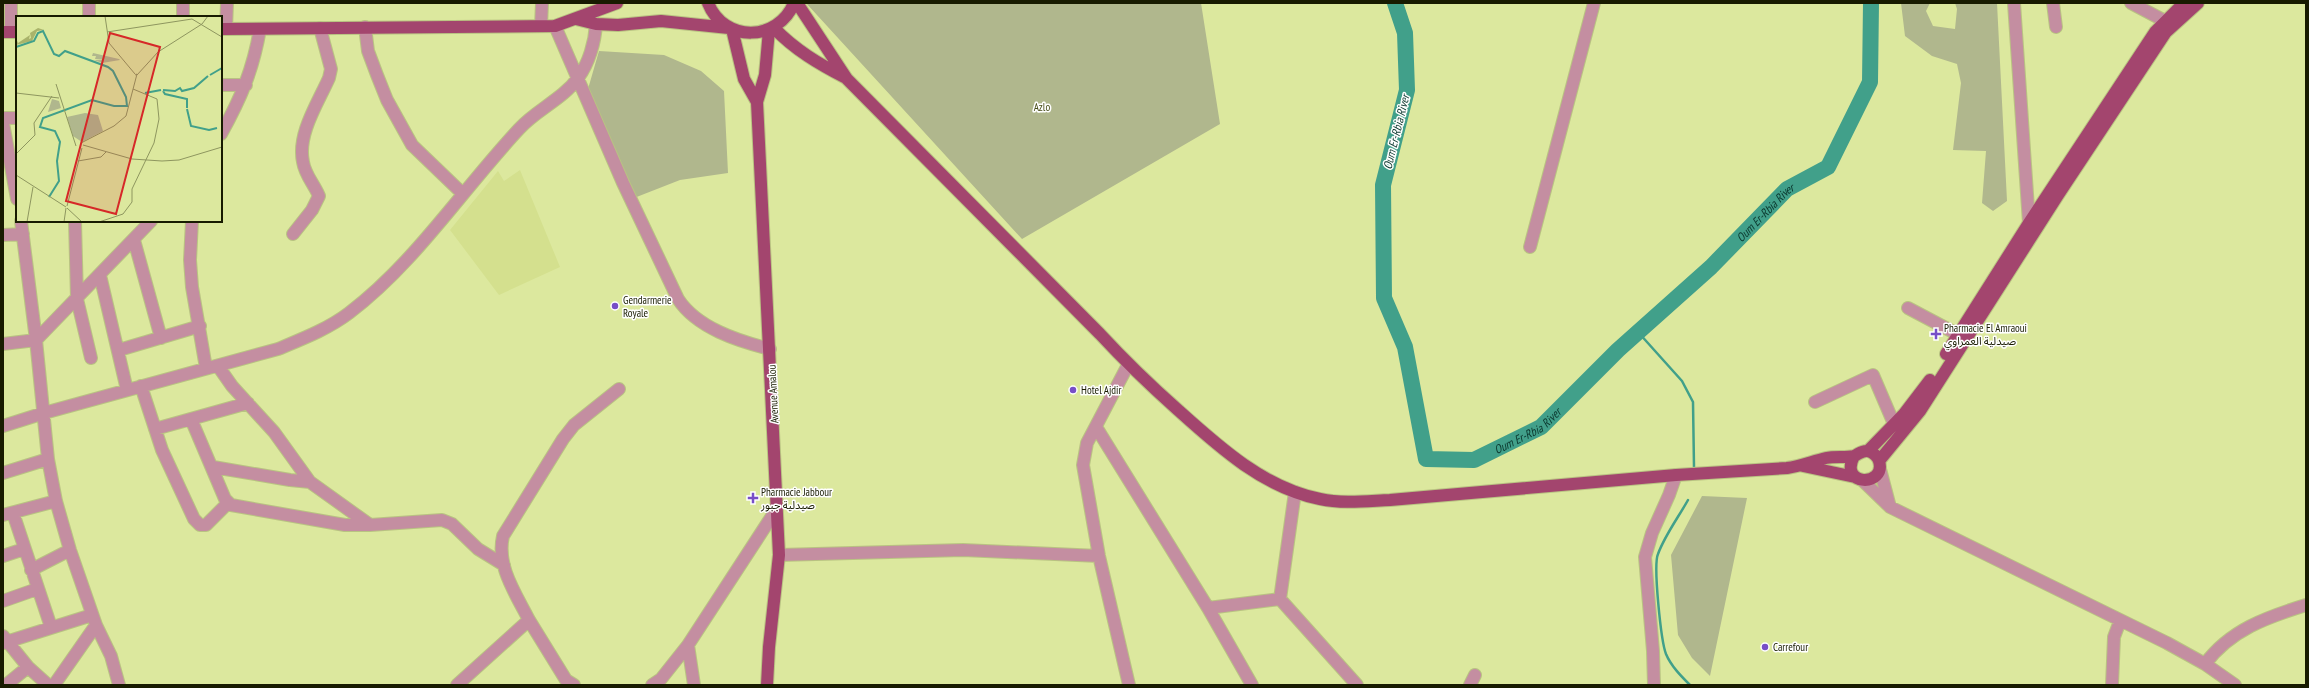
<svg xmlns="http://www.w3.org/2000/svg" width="2309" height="688" viewBox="0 0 2309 688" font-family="'PT Sans Narrow','Noto Sans Arabic',sans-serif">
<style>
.built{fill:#d4e08e}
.green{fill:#b0b78d}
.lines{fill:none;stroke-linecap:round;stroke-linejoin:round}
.stream{stroke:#41a08a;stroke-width:2.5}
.river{stroke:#41a08a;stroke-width:16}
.minor-casing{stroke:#b9c382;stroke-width:14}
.major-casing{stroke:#b9c382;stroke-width:14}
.minor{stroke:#c48ea1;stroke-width:12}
.major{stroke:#a3456e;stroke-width:12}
.poi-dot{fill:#774ec7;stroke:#fff;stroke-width:1.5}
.labels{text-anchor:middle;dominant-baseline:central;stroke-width:3;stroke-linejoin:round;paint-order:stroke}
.park-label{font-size:11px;fill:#464c17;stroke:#fff}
.poi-label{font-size:11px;fill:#181b00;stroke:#fff;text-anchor:start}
.street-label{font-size:11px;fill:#181b00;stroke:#fff}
.water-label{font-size:12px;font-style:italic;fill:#0b372e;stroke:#fff}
.inset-river{fill:none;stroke:#41a08a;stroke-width:2}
.inset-road{fill:none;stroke:#8e965f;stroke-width:1}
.view{fill:#d62828;fill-opacity:0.15;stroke:#d62828;stroke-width:2}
.inset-edge{fill:none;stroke:#181b00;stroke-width:2}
</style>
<rect width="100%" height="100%" fill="#dce89e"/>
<path class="built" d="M520 170 560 267 499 295 450 230 498 171 504 181Z"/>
<path class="green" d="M806 3H1201L1220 124 1022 239Z
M1901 3H1930L1926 11 1933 26 1955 29 1957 9 1955 3H1997L2007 201 1993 211 1982 203 1986 151 1953 150 1961 83 1957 64 1932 56 1905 36Z
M599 51 664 55 701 71 724 91 728 173 680 180 634 198 588 89Z
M1702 496 1747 498 1710 676 1692 658 1678 635 1671 555Z"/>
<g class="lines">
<path class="stream" d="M1638 332 1682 381 1693 402 1694 467
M1688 500C1678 518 1665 535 1658 554 1653 565 1661 641 1666 654 1671 666 1681 676 1690 685"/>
<path class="river" id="s1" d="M1395 3 1405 33 1407 90 1383 185 1384 298 1405 347 1426 459 1474 460 1541 427 1618 350 1711 267 1787 189 1828 167 1870 82 1871 3"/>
<g class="minor-casing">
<path id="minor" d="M183 3V17
M2014 3 2029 223 2034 227
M2053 3 2056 27
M2131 3 2165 21
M89 17V3
M541 26 542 3
M555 26 623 183 678 299C697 328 738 341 770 349
M365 27 368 51 377 75 387 100 412 145 463 194
M226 29 227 3
M11 32V3
M221 85H246
M3 118H17
M3 123 17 199
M221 134C241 98 253 70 260 29
M75 221 77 299 91 358
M192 221 190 260 192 287 206 368
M293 234 312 210 319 196C314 184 305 175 303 162 297 134 318 103 329 78L331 69 320 28
M3 235 23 234
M134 240 161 338
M1530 247 1594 3
M100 275 127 390
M1908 308 1959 335
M3 344 36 340 21 221
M119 350 200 326
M1128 365 1087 443 1083 465 1099 556 1129 685
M141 386 162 450 194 519 200 525H206L228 503
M1815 402 1873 375 1894 424
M191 419 225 499 231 505 345 525H370L310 482 274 432 232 386 218 366
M3 426 44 413 278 349C302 339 328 329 349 313 415 263 462 190 519 129 536 110 563 99 578 78 589 63 595 42 596 24
M1096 427 1208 608 1252 685
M155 429 248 403
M213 467 290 480 310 482
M1880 469 1890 507
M3 473 48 459
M1862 480 1890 507 2167 643 2205 664 2235 685
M13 513 51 627
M3 515 56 501
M370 525 442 520 452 524 478 549 504 565
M779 555 963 550 1099 556
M3 556 24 549
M31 570 70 550
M1280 599 1357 685
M3 601 37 589
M1208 608 1280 599 1295 492
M529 620C516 594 496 566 503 536L563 439 574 425 619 389
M96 625 111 656 119 685
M3 636 28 667 48 685
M3 643 92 615
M688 645 694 685
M2205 664C2230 630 2267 617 2306 605
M6 685 28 667
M54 685 96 625 70 550 56 501 48 459 36 340 151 221
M457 685 529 620 566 680 574 685
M652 685 661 679 688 645 776 510
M1470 685 1475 675
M1654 685 1653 651 1645 557 1652 533 1669 495 1676 475
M2112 685 2114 637 2120 621"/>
</g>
<g class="major-casing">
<path id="major" d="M708 3C724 43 778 42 794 3
M797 3 847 79 1100 334C1125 361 1151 386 1178 410 1219 447 1264 488 1320 499 1343 504 1367 501 1390 500L1676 475 1787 468C1801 466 1813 461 1826 458 1835 456 1846 458 1854 456 1859 454 1862 450 1868 451 1873 452 1878 457 1879 461 1887 487 1838 487 1854 456
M576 19 596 24 618 25 661 21 729 28
M774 28C795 50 819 64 846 78
M221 29 555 26 617 3
M732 29 744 79 757 102
M3 32H17
M1946 354 2029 223 2155 32 2184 3
M1868 451 1904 414 1930 380
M1879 461 1920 411 2058 195 2166 32 2198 3
M1803 466 1855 477
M767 685 769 647 779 555 757 102 765 75 769 30"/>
</g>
<use href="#minor" class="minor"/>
<use href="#major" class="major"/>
</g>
<g class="poi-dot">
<circle cx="615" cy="306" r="4"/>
<path d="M1934 328h4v4h4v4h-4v4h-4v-4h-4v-4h4z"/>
<circle cx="1073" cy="390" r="4"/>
<path d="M751 492h4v4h4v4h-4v4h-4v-4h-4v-4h4z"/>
<circle cx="1765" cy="647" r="4"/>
</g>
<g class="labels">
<g class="park-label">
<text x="1042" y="107">Azlo</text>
</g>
<g class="poi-label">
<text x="623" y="300">Gendarmerie<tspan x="623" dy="13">Royale</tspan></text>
<text x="1944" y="328">Pharmacie El Amraoui<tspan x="1944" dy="13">صيدلية العمراوي</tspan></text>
<text x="1081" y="390">Hotel Ajdir</text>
<text x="761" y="492">Pharmacie Jabbour<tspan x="761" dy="13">صيدلية جبور</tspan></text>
<text x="1773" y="647">Carrefour</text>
</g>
<g class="street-label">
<text transform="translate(773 394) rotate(-93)">Avenue Amalou</text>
</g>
<g class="water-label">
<text transform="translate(1396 132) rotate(-76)">Oum Er-Rbia River</text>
<text stroke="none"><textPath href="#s1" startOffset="900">Oum Er-Rbia River</textPath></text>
<text stroke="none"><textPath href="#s1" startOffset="576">Oum Er-Rbia River</textPath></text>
</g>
</g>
<g transform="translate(16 16)">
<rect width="206" height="206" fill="#dce89e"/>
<path d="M77 37 103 43 104 44 86 47 78 44H90L79 43 80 40H76ZM36 83 43 85 45 92 32 96ZM69 97 82 99 87 115 66 126 57 120 51 101Z" fill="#b0b78d"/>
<path d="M22 12 28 14 21 15 16 25 0 29V22L2 27 14 19 13 23 15 22 14 17Z" fill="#a9b36b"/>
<path class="inset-river" d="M0 31 18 25 22 17 27 15 38 38 43 40 49 35 92 51 97 55 110 81 111 90H98L76 84 27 102 24 111 39 115 44 126 41 145 43 165 33 181M194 59 206 52M147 74 159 75 164 72 166 75 178 72 192 60M147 75 149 78 171 83V92M129 77 145 74M171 93 175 110 193 114 201 112"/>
<path class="inset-road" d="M89 0 93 27 119 58M91 16 176 3 206 21M121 59 142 36 186 8 192 0M40 68 60 130M0 77 43 82M65 127 98 110 110 100 121 58 119 59M67 129 116 143 146 145 163 144 206 131M0 138 19 119 18 107 36 80M62 145 85 141 90 136M0 159 50 191M51 190 66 132M51 192 66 206M11 206 17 171M48 206 50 192M83 206 107 198 116 186V173L138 127 143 103 141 83 117 73"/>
<path class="view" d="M94 17 144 31 100 198 50 185Z"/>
<rect width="206" height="206" class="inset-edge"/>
</g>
<rect width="2309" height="688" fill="none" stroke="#181b00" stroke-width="8"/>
</svg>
